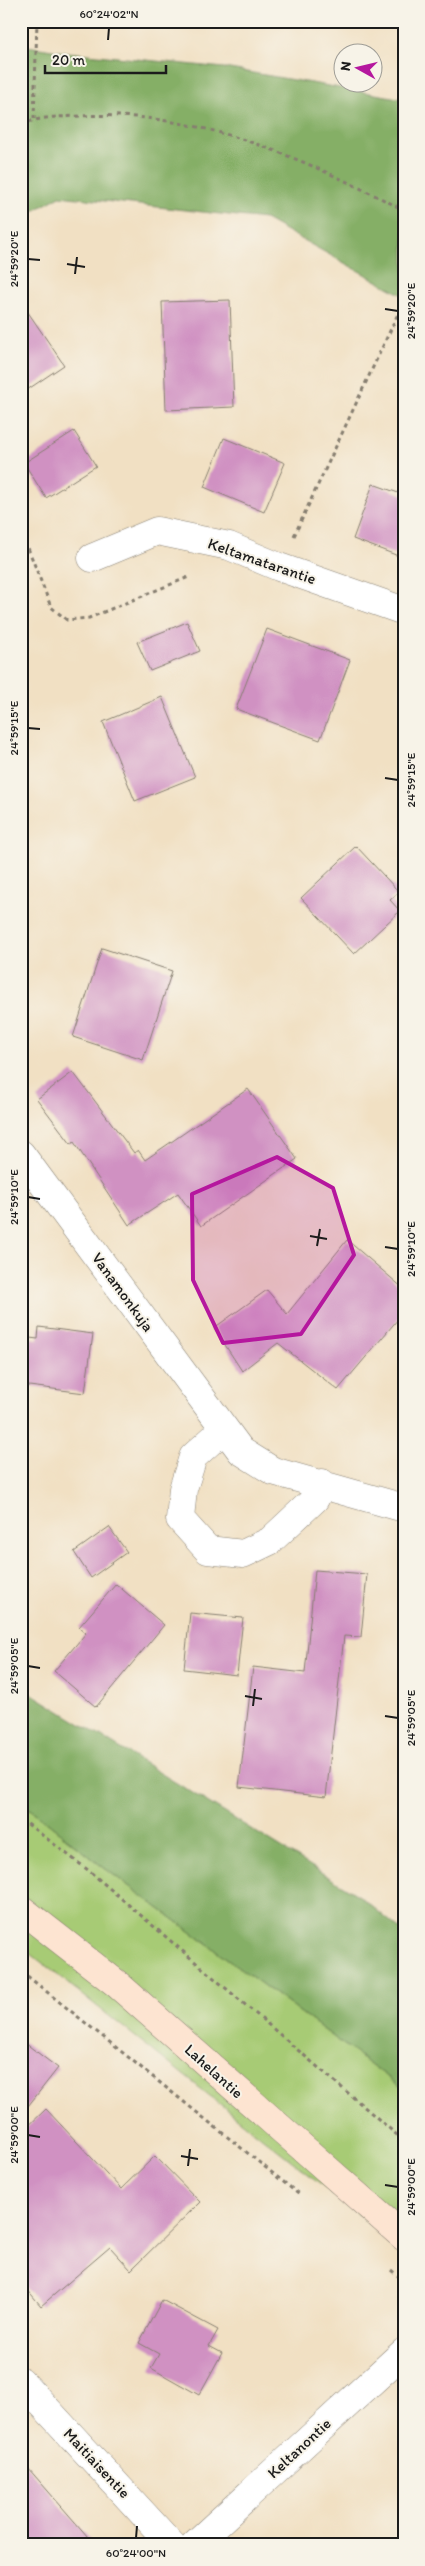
<svg xmlns="http://www.w3.org/2000/svg" width="425" height="2566" viewBox="0 0 425 2566" font-family="Itim,sans-serif">
<style>
.green{fill:#a7cb74;stroke:#627448}
.forest{fill:#85af66;stroke:#506641}
.building{fill:#d091c2}
.lines{fill:none;stroke-linecap:round;stroke-linejoin:round}
.street-casing{stroke:#867e70;stroke-width:29}
.secondary-casing{stroke:#867e70;stroke-width:29}
.path{stroke:#867e70;stroke-width:3;stroke-dasharray:4 4;stroke-linecap:butt}
.street{stroke:#fff;stroke-width:28}
.secondary{stroke:#fde4d1;stroke-width:28}
.marked{fill:#b5179e;fill-opacity:0.2;stroke:#b5179e;stroke-width:4;stroke-linejoin:round}
.ticks{fill:none;stroke:#1c1c1c;stroke-width:2}
.labels{text-anchor:middle;dominant-baseline:central;stroke-width:4;stroke-linejoin:round;paint-order:stroke}
.street-label{font-size:16px;fill:#1c1c1c;stroke:#f7f3e8}
.neatline{fill:none;stroke:#1c1c1c;stroke-width:2}
.ticks-label{font-size:12px;text-anchor:middle;fill:#1c1c1c}
</style>
<rect width="100%" height="100%" fill="#f7f3e8"/>
<filter id="ink" filterUnits="userSpaceOnUse"><feTurbulence type="fractalNoise" baseFrequency=".02" numOctaves="2"/><feDisplacementMap in="SourceGraphic" scale="10" xChannelSelector="R" yChannelSelector="G"/><feConvolveMatrix kernelMatrix="1 2 1 2 8 2 1 2 1" color-interpolation-filters="sRGB"/></filter>
<filter id="wash" filterUnits="userSpaceOnUse"><feTurbulence type="fractalNoise" baseFrequency=".0096" numOctaves="4" result="noise"/><feDisplacementMap in="SourceGraphic" scale="20" xChannelSelector="R" yChannelSelector="G"/><feGaussianBlur stdDeviation="1.12" result="paint"/><feColorMatrix in="noise" values="0 0 0 0 0 0 0 0 0 0 0 0 0 0 0 0 0 1.4 0 .05"/><feComposite in="paint" operator="in"/></filter>
<g filter="url(#wash)">
<rect width="100%" height="100%" fill="#f1e0c3"/>
<path class="green" d="M21 1802 103 1867 404 2089V2250L21 1946Z"/>
<path class="forest" d="M21 45 58 51 224 68 404 99V296L265 219 60 196 21 218Z
M21 1687 361 1897 404 1933V2089L103 1867 21 1802Z"/>
<g id="blocks">
<path class="building" d="M230 300 234 407 166 410 162 302Z
M21 302 64 365 21 394Z
M74 431 96 466 46 498 24 463Z
M224 438 285 463 264 512 204 487Z
M373 484 404 495V558L353 539Z
M187 622 200 651 150 671 137 642Z
M267 629 350 660 320 740 236 709Z
M162 697 195 777 135 801 103 722Z
M356 846 399 892 390 900 400 911 354 954 301 898Z
M102 948 172 971 143 1060 73 1037Z
M73 1072 134 1153 138 1150 145 1160 248 1089 297 1159 201 1226 178 1193 129 1225 74 1142 71 1144 37 1099Z
M347 1240 404 1289V1312L338 1390 278 1343 242 1371 214 1328 267 1290 287 1314Z
M39 1327 93 1334 85 1393 21 1385V1337L38 1339Z
M109 1527 127 1552 91 1578 74 1552Z
M315 1570 367 1574 361 1637 344 1636 326 1797 239 1787 253 1667 305 1673Z
M116 1584 164 1625 96 1707 54 1671 86 1633 79 1627Z
M190 1613 243 1618 237 1675 184 1669Z
M21 2040 58 2068 21 2115Z
M46 2109 121 2189 155 2156 200 2202 131 2270 110 2247 41 2306 21 2282V2133Z
M162 2300 218 2330 209 2346 222 2353 199 2395 151 2368 159 2354 139 2343Z
M21 2460 95 2545H21Z"/>
</g>
</g>
<g filter="url(#ink)">
<use href="#blocks" fill-opacity="0" stroke="#867e70" stroke-width="1"/>
<g class="lines">
<g class="street-casing">
<path id="street" d="M92 558 157 531 229 546 279 567 404 611
M21 1154 241 1451 273 1471 404 1508
M224 1429 193 1457 183 1489 180 1519 208 1550 243 1554 270 1541 315 1499 322 1483
M21 2381 172 2545
M194 2545 404 2352"/>
</g>
<g class="secondary-casing">
<path id="secondary" d="M21 1909 117 1984 404 2237"/>
</g>
<path class="path" d="M34 119 37 21
M21 125C40 116 60 117 81 116 198 110 302 158 404 210
M294 536 404 301
M21 551 28 548 51 607 67 620 89 618 191 576
M21 1819 88 1870 404 2141
M21 1971 301 2196
M391 2270 404 2281"/>
<use href="#street" class="street"/>
<use href="#secondary" class="secondary"/>
</g>
</g>
<path class="marked" d="M277 1157 333 1188 354 1255 301 1334 223 1343 193 1280 192 1194Z"/>
<path class="ticks" d="M108 40 109 28M28 259 40 260M67 264 85 267M75 274 77 257M385 309 398 311M28 728 40 729M385 778 398 780M28 1197 40 1199M310 1236 327 1239M317 1246 320 1229M385 1247 398 1249M28 1666 40 1668M245 1696 262 1699M253 1706 255 1689M385 1716 398 1718M28 2135 40 2137M181 2156 198 2159M188 2166 190 2149M385 2185 398 2187M136 2538 137 2526"/>
<g class="labels">
<g class="street-label">
<text transform="translate(262 561) rotate(19)">Keltamatarantie</text>
<text transform="translate(123 1292) rotate(54)">Vanamonkuja</text>
<text transform="translate(214 2071) rotate(42)">Lahelantie</text>
<text transform="translate(299 2448) rotate(-43)">Keltanontie</text>
<text transform="translate(97 2463) rotate(47)">Maitiaisentie</text>
</g>
</g>
<rect width="425" height="2566" fill="none" stroke="#f7f3e8" stroke-width="55"/>
<g transform="translate(358 68) rotate(278)"><circle r="24" fill="#f7f3e8" stroke="#9f9d96"/>
<path d="M0-4L9 19L0 12L-9 19Z" fill="#b5179e"/>
<text y="-8" font-size="14" font-weight="bold" text-anchor="middle" fill="#1c1c1c">N</text>
</g>
<path d="M45 65v8h121v-8" fill="none" stroke="#1c1c1c" stroke-width="2.5"/>
<text x="52" y="65" font-size="15" fill="#1c1c1c" stroke="#f7f3e8" stroke-width="4" paint-order="stroke">20 m</text>
<rect x="28" y="28" width="370" height="2510" class="neatline"/>
<g class="ticks-label">
<text x="109" y="18">60°24'02"N</text>
<text transform="translate(14 259) rotate(-90)" y="4">24°59'20"E</text>
<text transform="translate(411 311) rotate(-90)" y="4">24°59'20"E</text>
<text transform="translate(14 728) rotate(-90)" y="4">24°59'15"E</text>
<text transform="translate(411 780) rotate(-90)" y="4">24°59'15"E</text>
<text transform="translate(14 1197) rotate(-90)" y="4">24°59'10"E</text>
<text transform="translate(411 1249) rotate(-90)" y="4">24°59'10"E</text>
<text transform="translate(14 1666) rotate(-90)" y="4">24°59'05"E</text>
<text transform="translate(411 1718) rotate(-90)" y="4">24°59'05"E</text>
<text transform="translate(14 2135) rotate(-90)" y="4">24°59'00"E</text>
<text transform="translate(411 2187) rotate(-90)" y="4">24°59'00"E</text>
<text x="136" y="2557">60°24'00"N</text>
</g>
</svg>
